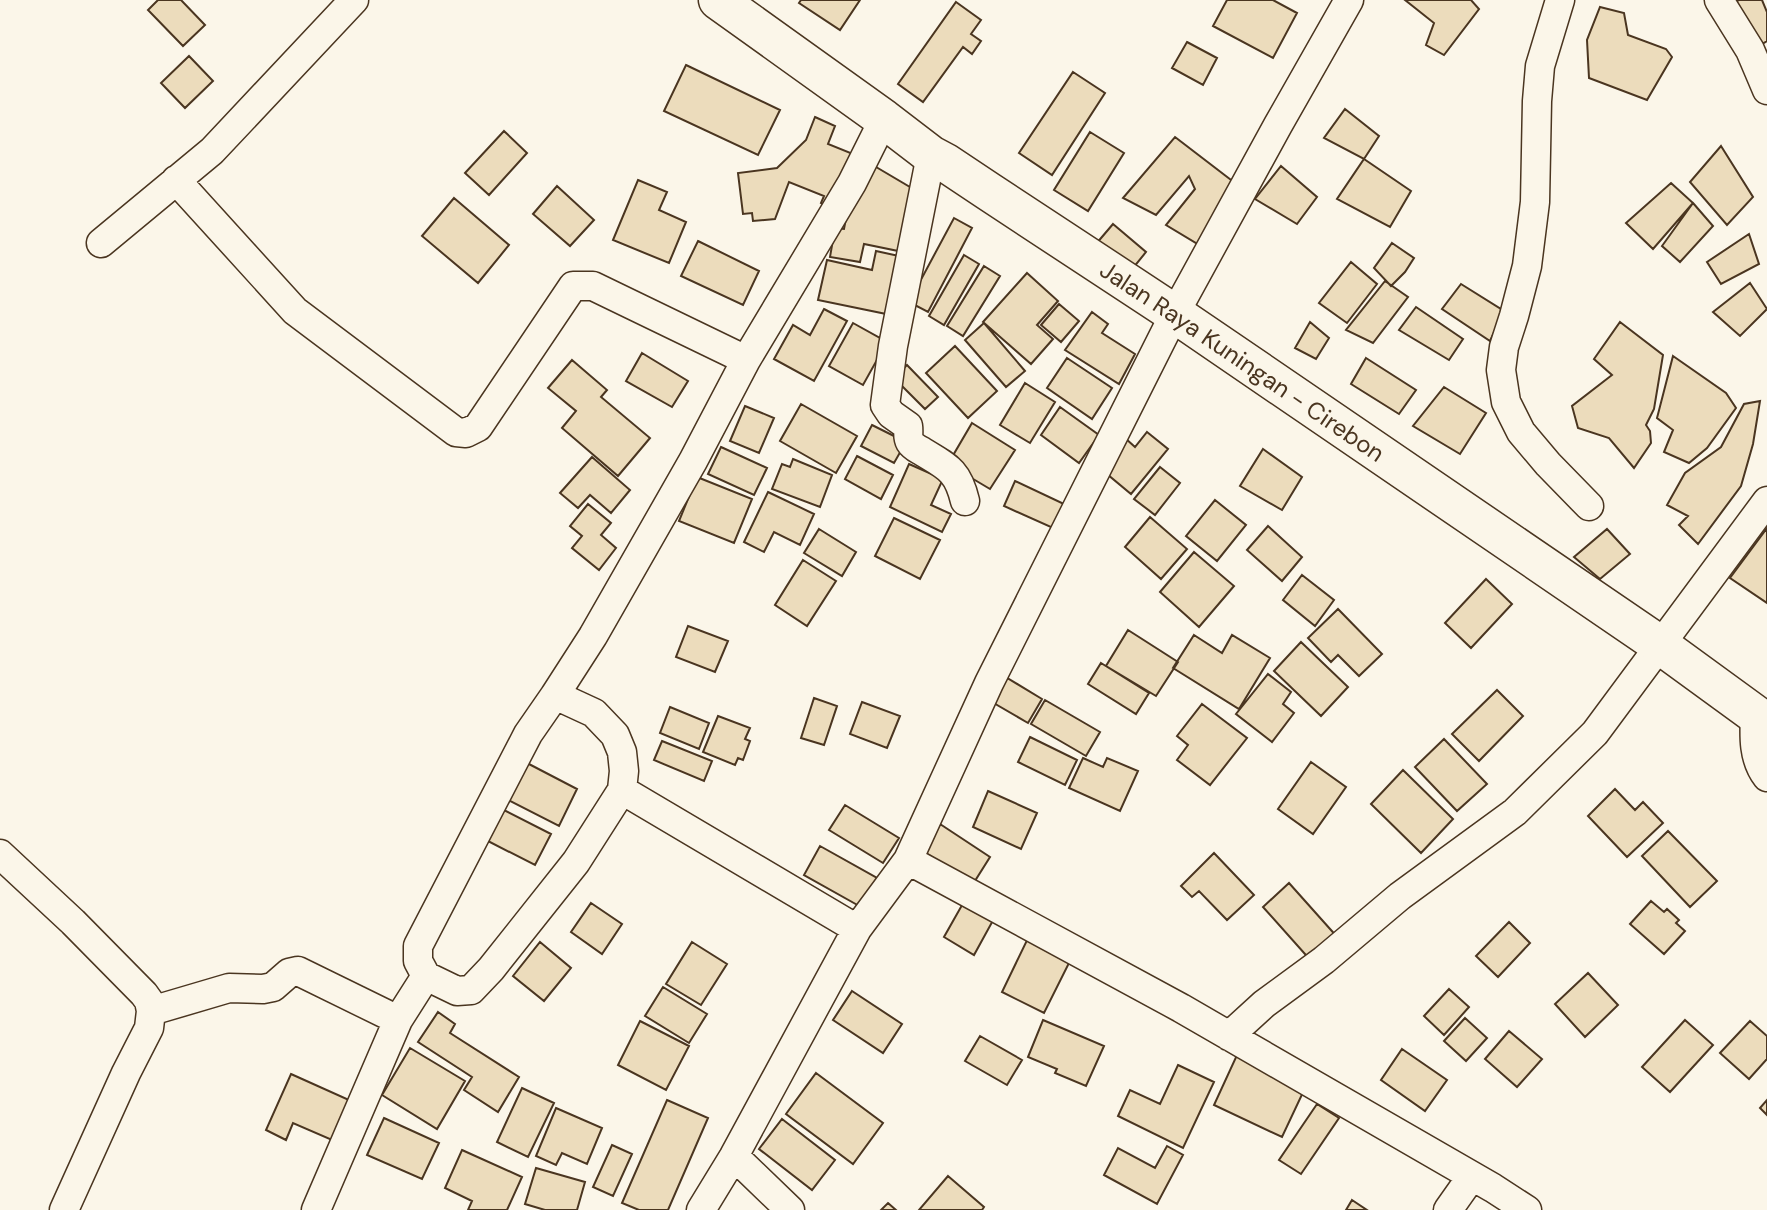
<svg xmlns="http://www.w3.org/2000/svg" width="1767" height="1210" viewBox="0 0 1767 1210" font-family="'DM Sans',sans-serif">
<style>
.building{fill:#ecdcbc;stroke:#4a3520;stroke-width:2}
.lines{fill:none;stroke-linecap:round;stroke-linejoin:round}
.minor-casing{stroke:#4a3520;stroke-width:31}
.trunk-casing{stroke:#4a3520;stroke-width:41}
.minor{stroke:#fbf6e9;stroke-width:28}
.trunk{stroke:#fbf6e9;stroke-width:38}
.labels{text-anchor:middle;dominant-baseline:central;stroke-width:5;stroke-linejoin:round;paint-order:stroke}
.street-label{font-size:24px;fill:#4a3520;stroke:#fbf6e9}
</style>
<rect width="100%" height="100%" fill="#fbf6e9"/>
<path class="building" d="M158 0H181L205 25 183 46 148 10Z
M801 0H860L840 30 799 3Z
M1227 0H1273L1297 13 1273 58 1213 26Z
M1405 0H1471L1479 9 1444 55 1426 45 1434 23Z
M1739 0H1762L1767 12V41L1757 47 1732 3Z
M956 2 981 20 971 34 981 41 972 54 963 47 923 102 898 84Z
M1600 7 1624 13 1628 35 1666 49 1672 57 1647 100 1589 78 1587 40Z
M1187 42 1217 58 1203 85 1172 68Z
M189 56 213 81 185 108 161 83Z
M686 65 780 110 758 155 664 111Z
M1073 72 1105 93 1052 175 1019 153Z
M1345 109 1379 136 1364 159 1324 138Z
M815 117 835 126 828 144 858 156 837 210 821 203 824 196 789 182 775 219 753 221 752 213 743 214 738 173 777 168 806 140Z
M504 131 527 153 489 195 465 173Z
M1090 132 1124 153 1088 211 1054 190Z
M1175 137 1235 183 1201 246 1166 225 1195 189 1189 176 1156 215 1123 198Z
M1721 146 1753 197 1727 225 1690 182Z
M1364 159 1411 191 1390 227 1337 199Z
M871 164 920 193 908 253 864 244 860 262 830 257 835 228 844 229 849 203Z
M1281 166 1317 197 1297 224 1255 199Z
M638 180 667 192 659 210 686 222 669 263 613 240Z
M1671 183 1693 203 1653 249 1626 223Z
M557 186 594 220 570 246 533 214Z
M454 198 509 245 478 283 422 236Z
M1693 203 1713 226 1680 262 1662 246Z
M954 218 972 228 928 312 909 302Z
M1113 224 1146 252 1129 273 1096 244Z
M1749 234 1759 264 1721 284 1707 262Z
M698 241 759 271 743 305 681 276Z
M1392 243 1414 258 1405 272 1391 286 1374 268Z
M876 251 908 258 896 316 818 300 827 260 872 270Z
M964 255 979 264 944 325 929 316Z
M1351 262 1377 284 1347 323 1319 303Z
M984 266 1000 276 963 336 947 326Z
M1027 273 1058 301 1037 325 1053 339 1031 364 983 322Z
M1385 281 1408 297 1373 343 1346 330Z
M1750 283 1767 309 1740 336 1713 312Z
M1461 284 1504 311 1490 341 1442 309Z
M1059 304 1079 321 1061 342 1041 325Z
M1416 307 1463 339 1449 360 1399 330Z
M824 309 847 321 814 381 774 359 793 325 810 335Z
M1092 312 1108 324 1102 333 1135 354 1119 384 1065 350Z
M1310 322 1329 338 1316 359 1295 348Z
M1620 322 1663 355 1654 409 1646 425 1650 431 1651 443 1634 468 1609 438 1578 428 1572 406 1612 375 1594 359Z
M853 323 887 342 863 385 829 366Z
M984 323 1025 371 1006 387 965 340Z
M955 346 997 391 968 418 926 373Z
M642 353 688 381 672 407 626 381Z
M1673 356 1726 393 1736 408 1707 448 1689 463 1664 452 1673 430 1657 418Z
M1067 358 1112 388 1092 419 1047 388Z
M1366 358 1416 390 1399 414 1351 384Z
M572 360 607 390 601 397 650 438 618 476 562 428 576 411 548 388Z
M907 365 938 397 925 409 894 378Z
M1025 383 1055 402 1030 443 1000 425Z
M1444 387 1486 413 1460 454 1413 426Z
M1760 401 1753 444 1741 486 1698 544 1679 525 1688 516 1667 505 1685 473 1721 447 1744 404Z
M801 404 857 436 836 473 780 441Z
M745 406 774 418 759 453 730 441Z
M1060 407 1099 435 1079 463 1041 435Z
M972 423 1015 450 990 489 948 464Z
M872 425 906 442 894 463 861 446Z
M1147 432 1168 449 1131 494 1101 469 1125 438 1135 447Z
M721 447 767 468 754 495 708 474Z
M1263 449 1302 477 1282 510 1240 486Z
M857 456 893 475 881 499 845 479Z
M592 457 630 490 611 513 590 495 578 508 560 493Z
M793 459 832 475 820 507 772 489 782 464 790 467Z
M909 464 943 479 931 505 951 514 942 532 890 507Z
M1160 467 1180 483 1155 515 1134 499Z
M697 477 752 499 734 543 679 521Z
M1015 481 1064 504 1053 528 1004 506Z
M768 492 814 514 800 545 774 532 764 552 744 542Z
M1215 500 1246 525 1217 561 1186 536Z
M588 504 611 523 601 535 616 548 599 570 572 548 582 536 570 526Z
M1150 517 1187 549 1161 579 1125 547Z
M894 518 940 540 920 579 875 556Z
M1268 526 1302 557 1282 581 1247 550Z
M1767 528V603L1730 578Z
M819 529 856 552 842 576 804 553Z
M1607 529 1630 554 1600 579 1574 557Z
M1194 552 1234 586 1199 627 1160 592Z
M803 560 836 581 807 626 775 605Z
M1302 575 1334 600 1315 626 1283 600Z
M1486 579 1512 604 1471 648 1445 623Z
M1338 609 1382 654 1359 676 1338 655 1331 662 1308 638Z
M688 626 728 641 715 672 676 657Z
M1128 630 1178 662 1156 696 1106 666Z
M1194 635 1222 653 1232 635 1270 658 1239 709 1173 668Z
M1301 642 1348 687 1321 716 1274 671Z
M1101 663 1149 693 1136 714 1088 684Z
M999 673 1042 699 1028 723 985 698Z
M1268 674 1291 692 1283 704 1294 713 1272 742 1236 714Z
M1497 690 1523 716 1479 761 1452 734Z
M814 698 837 706 824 745 801 738Z
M1045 700 1100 732 1086 756 1031 724Z
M862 702 900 716 887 748 850 734Z
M1202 704 1247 738 1210 785 1177 760 1188 745 1177 736Z
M670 707 709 723 699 749 660 733Z
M718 716 750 728 745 739 750 741 743 760 738 758 735 765 703 752Z
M1030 737 1077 760 1065 785 1018 762Z
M1444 739 1487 784 1457 811 1415 767Z
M662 741 712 761 704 781 654 760Z
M1083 758 1103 767 1107 758 1138 771 1120 811 1069 788Z
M1311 762 1346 787 1313 834 1278 809Z
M527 763 577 789 559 826 508 800Z
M1403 770 1453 819 1421 853 1371 804Z
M1615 789 1635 810 1643 802 1663 823 1627 857 1588 816Z
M988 791 1037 813 1021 849 973 827Z
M845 805 899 838 883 863 829 830Z
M500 808 551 834 535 865 484 839Z
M940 824 990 857 973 884 923 851Z
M1668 831 1717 881 1690 907 1642 856Z
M820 846 877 878 861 907 804 875Z
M1214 853 1254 895 1227 920 1199 891 1192 897 1181 886Z
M1289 883 1339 939 1313 963 1263 907Z
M966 898 996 915 974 955 944 937Z
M1651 901 1664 912 1667 909 1679 920 1676 923 1685 931 1664 954 1630 924Z
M591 903 622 924 602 954 571 932Z
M1509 922 1530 943 1498 977 1476 956Z
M1030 934 1073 955 1044 1013 1002 992Z
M540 942 571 968 544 1001 513 976Z
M692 942 727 964 701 1005 666 984Z
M1588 973 1618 1005 1585 1037 1555 1004Z
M663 987 707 1014 689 1043 645 1016Z
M1449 989 1469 1007 1444 1035 1424 1016Z
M852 991 902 1024 883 1053 833 1020Z
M438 1012 455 1024 450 1033 519 1077 498 1112 464 1090 472 1077 418 1042Z
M1465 1018 1487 1038 1466 1061 1444 1041Z
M1043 1020 1104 1046 1086 1086 1055 1073 1057 1069 1028 1057Z
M1685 1020 1713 1045 1670 1092 1642 1067Z
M640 1021 689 1046 666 1090 618 1065Z
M1750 1021 1767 1036V1059L1749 1079 1720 1053Z
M1509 1031 1542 1059 1517 1087 1485 1059Z
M980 1036 1022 1060 1007 1085 965 1061Z
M410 1048 465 1081 437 1129 382 1095Z
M1402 1049 1447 1080 1425 1111 1381 1080Z
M1237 1055 1306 1086 1282 1137 1214 1105Z
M1178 1065 1214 1082 1183 1148 1118 1116 1130 1090 1160 1104Z
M816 1073 883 1123 853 1164 786 1114Z
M291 1074 349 1100 332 1140 293 1123 286 1140 266 1130Z
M522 1088 554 1103 528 1157 497 1142Z
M667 1100 708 1118 668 1210H639L622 1203Z
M1767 1100V1115L1760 1108Z
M1317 1104 1339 1118 1301 1174 1279 1160Z
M556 1108 602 1128 587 1164 562 1153 556 1165 536 1156Z
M384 1118 439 1143 422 1179 367 1155Z
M782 1119 835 1160 812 1190 759 1149Z
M612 1145 632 1154 613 1196 593 1187Z
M1167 1146 1183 1155 1157 1204 1104 1175 1118 1148 1155 1168Z
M462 1150 522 1177 507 1210H468L472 1201 445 1188Z
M536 1168 585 1182 577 1210H545L525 1204Z
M948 1176 984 1207 982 1210H919Z
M1352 1200 1367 1210H1346Z
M888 1203 896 1210H881Z"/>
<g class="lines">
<g class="minor-casing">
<path id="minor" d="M1560 0 1540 66 1537 101 1535 202 1527 266 1514 316 1504 347 1501 370 1506 402 1521 432 1548 464 1589 506
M1719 0 1750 50 1767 90
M931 155 893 346 885 405 891 414 908 426C909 432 907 437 910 442 913 447 918 449 923 452 948 467 958 471 965 501
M176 180 295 311 456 432 466 433 478 427 573 286H593L746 360
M101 243 212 151 354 0
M555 695 528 734 418 946V961L426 976 457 991 471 990 491 969 576 862 622 790 857 929
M1755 715C1754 736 1753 759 1767 777
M622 790 624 771 622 752 615 735 594 713 555 695 593 636 693 461 746 360 852 183 884 119
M0 854 73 922 144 994 149 1001 151 1011 149 1028 126 1073 64 1210
M908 860 1181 1008 1493 1188 1527 1210
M151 1011 229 988 263 989 273 987 289 973 298 971 398 1020
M1229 1036 1264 1004 1324 960 1400 896 1515 812 1595 733 1767 501
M734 1156 790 1210
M316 1210 398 1020 426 976
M701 1210 734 1156 857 929 908 860 989 683 1174 315 1278 125 1349 0
M1448 1210 1472 1176"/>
</g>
<g class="trunk-casing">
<g id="trunk">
<path id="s1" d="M718 0 884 119 931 155 946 163 988 191 1181 318 1660 645 1767 723"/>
</g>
</g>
<use href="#minor" class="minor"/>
<use href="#trunk" class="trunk"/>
</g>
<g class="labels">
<g class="street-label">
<text stroke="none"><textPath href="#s1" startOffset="637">Jalan Raya Kuningan - Cirebon</textPath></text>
</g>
</g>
</svg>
